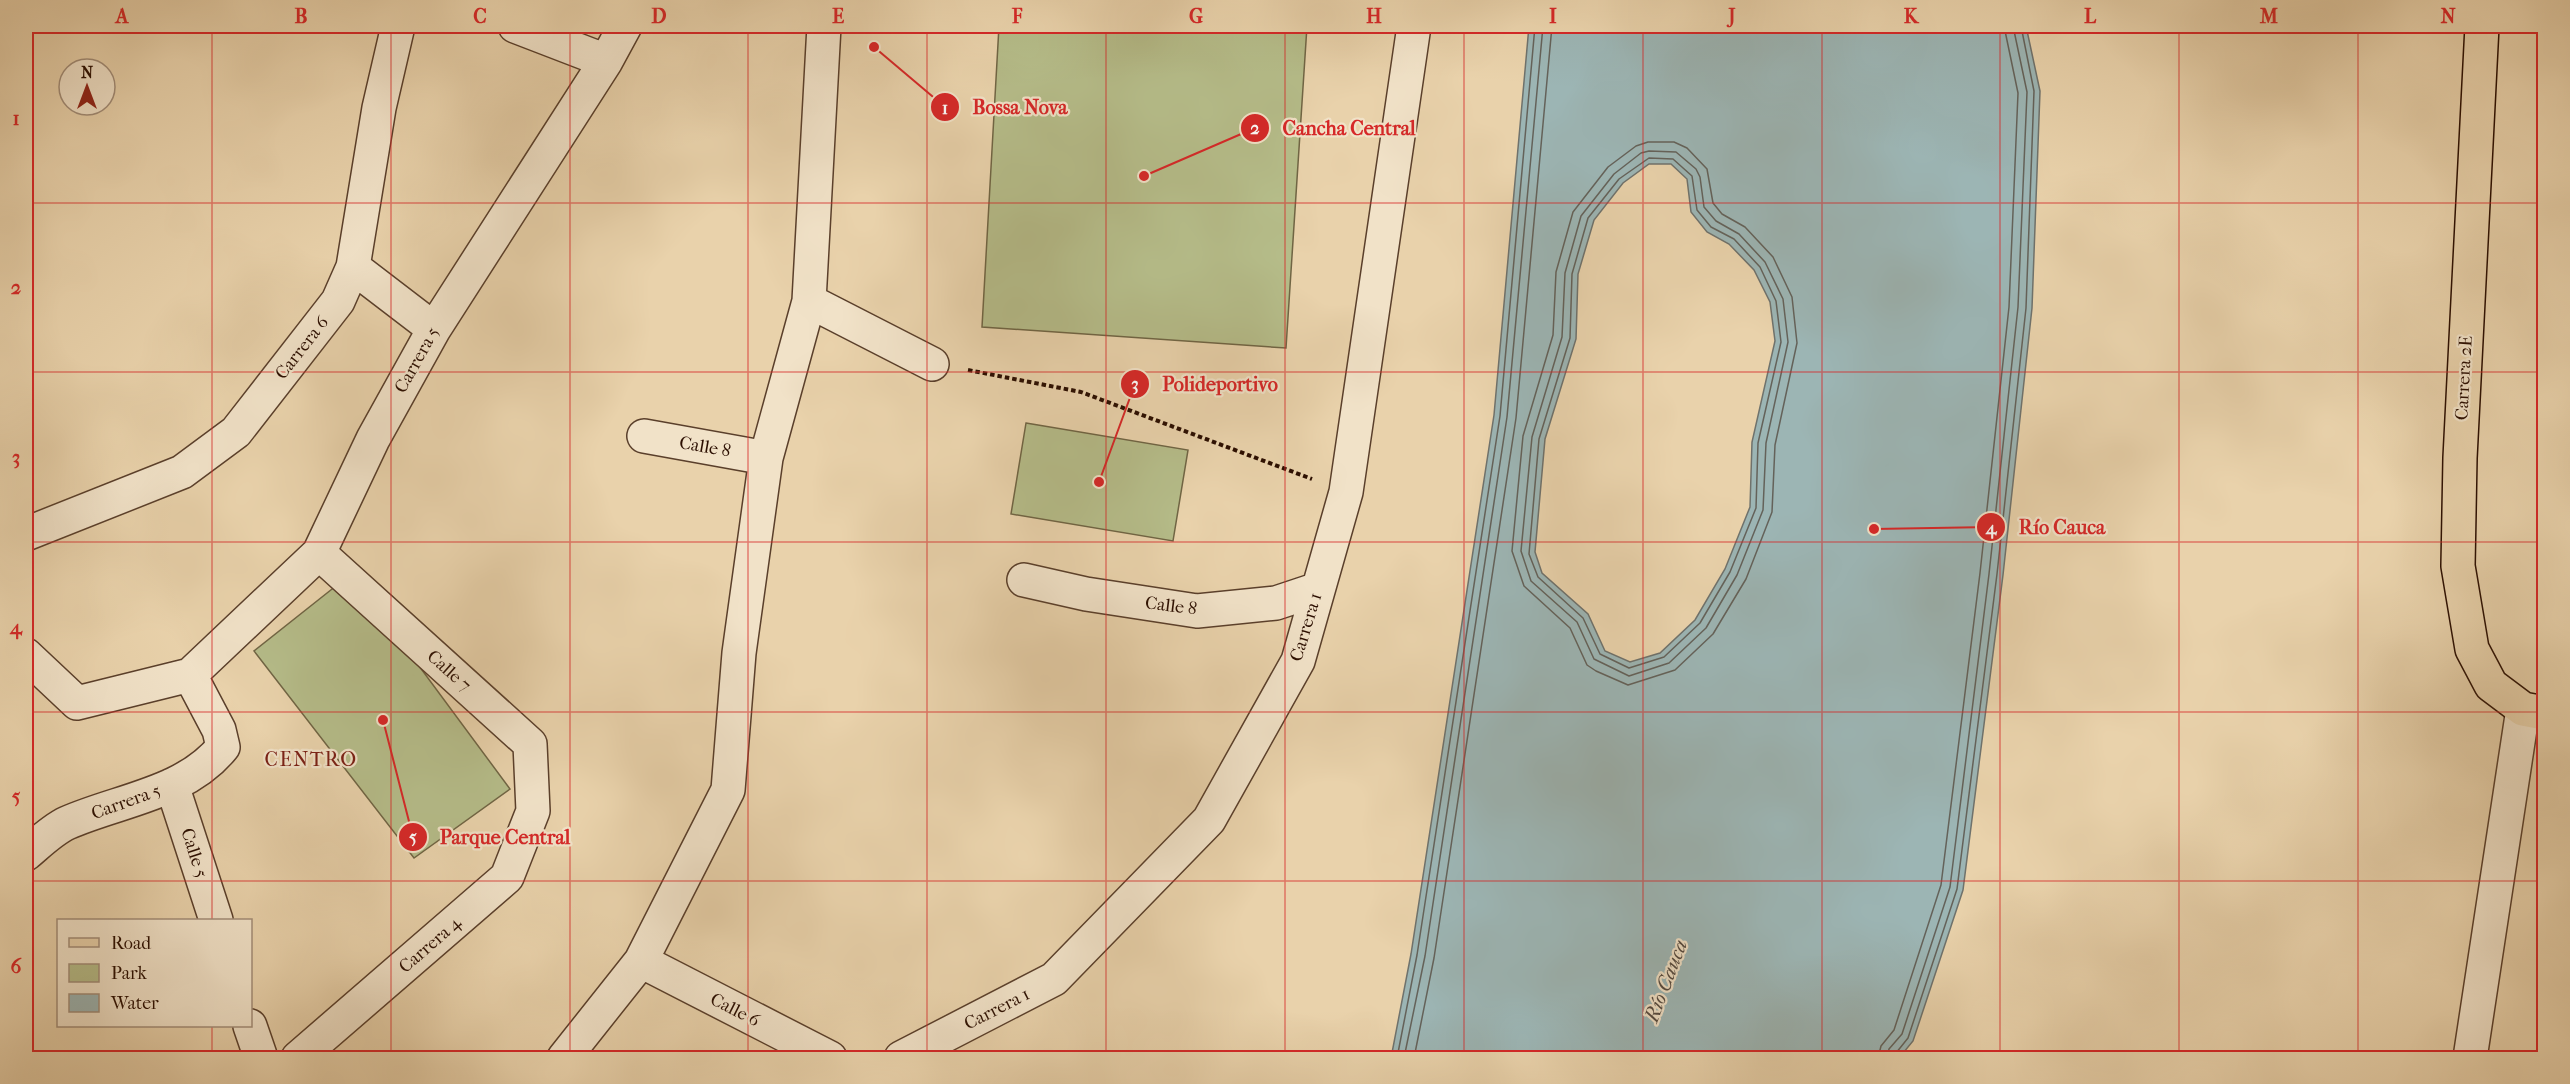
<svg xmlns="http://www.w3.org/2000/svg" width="2570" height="1084" viewBox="0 0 2570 1084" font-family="'IM FELL French Canon',serif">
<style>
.green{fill:#b5bc89;stroke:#706544;stroke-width:1.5}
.water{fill:#9cb5b4;stroke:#6f726c;stroke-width:1.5;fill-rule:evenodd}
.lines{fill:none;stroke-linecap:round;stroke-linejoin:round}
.shore{stroke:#64625a;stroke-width:1.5}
.minor-casing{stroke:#5a3f2b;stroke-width:36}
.major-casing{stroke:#2b0e00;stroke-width:36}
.path{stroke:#2b0e00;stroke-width:4;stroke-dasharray:4.5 3;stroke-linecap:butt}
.minor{stroke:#f1e2c8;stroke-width:33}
.major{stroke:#e9d2ab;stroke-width:33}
.grid{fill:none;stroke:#d62828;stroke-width:1.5;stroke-opacity:0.55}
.labels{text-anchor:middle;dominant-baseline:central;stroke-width:4.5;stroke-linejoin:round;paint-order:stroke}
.street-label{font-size:18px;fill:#2b0e00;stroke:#f1e2c8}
.neighbourhood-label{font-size:20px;letter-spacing:1.5px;fill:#7a1f14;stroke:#f1e2c8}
.water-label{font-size:20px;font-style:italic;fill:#53483f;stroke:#f1e2c8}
.leader{fill:none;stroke:#d62828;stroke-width:2}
.callout-dot{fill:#d62828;stroke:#f1e2c8;stroke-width:2}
.mark-label{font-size:18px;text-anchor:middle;font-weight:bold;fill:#fff}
.callout-label{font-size:20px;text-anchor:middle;font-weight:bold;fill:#d62828;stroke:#f1e2c8;stroke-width:4.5;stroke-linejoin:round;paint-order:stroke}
.neatline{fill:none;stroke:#d62828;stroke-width:2}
.grid-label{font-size:20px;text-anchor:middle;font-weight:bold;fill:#d62828}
</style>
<rect width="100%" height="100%" fill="#e9d2ab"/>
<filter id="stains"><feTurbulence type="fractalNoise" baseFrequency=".00333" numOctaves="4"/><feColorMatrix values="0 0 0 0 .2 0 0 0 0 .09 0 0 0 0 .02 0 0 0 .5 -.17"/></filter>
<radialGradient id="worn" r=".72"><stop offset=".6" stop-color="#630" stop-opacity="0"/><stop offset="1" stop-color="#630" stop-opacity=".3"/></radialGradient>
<path class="green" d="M999 26H1307L1286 348 982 327Z
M1026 423 1188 450 1173 541 1011 514Z
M351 574 510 789 414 858 254 651Z"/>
<path class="water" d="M1529 26H2026L2040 91 2032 308 2003 575 1963 890 1913 1041 1899 1058H1391L1411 954 1494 415ZM1649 164H1671L1687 179 1691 212 1707 232 1729 244 1754 270 1770 302 1775 341 1752 442 1750 507 1725 569 1695 620 1660 653 1630 662 1605 651 1588 614 1542 573 1535 552 1545 439 1576 339 1578 274 1594 220 1623 183Z"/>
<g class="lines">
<path class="shore" d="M1648 142H1674L1687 148 1707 169 1713 203 1722 214 1745 227 1773 257 1792 297 1797 343 1775 445 1772 512 1746 579 1713 634 1675 670 1628 685 1596 671 1587 665 1570 628 1524 586 1512 551 1523 436 1553 335 1556 272 1573 212 1608 167 1636 146Z
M1649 151 1676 152 1696 169 1700 177 1704 207 1716 221 1739 234 1765 262 1783 299 1788 342 1766 443 1763 510 1737 575 1706 628 1669 663 1629 676 1594 659 1577 622 1531 581 1521 551 1532 437 1562 337 1565 273 1581 216 1614 174 1641 153Z
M1649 158 1673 159 1692 176 1697 210 1711 227 1734 239 1760 267 1776 301 1781 342 1758 443 1756 508 1730 572 1700 623 1664 657 1629 668 1600 654 1583 618 1538 577 1529 554 1539 439 1570 338 1572 274 1588 218 1619 179Z
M1397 1058 1417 955 1500 416 1535 26
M1404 1058 1425 956 1507 417 1543 26
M1414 1058 1434 958 1516 418 1552 26
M1878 1058 1881 1046 1894 1030 1941 885 1980 573 2009 307 2018 93 2004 26
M1887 1058 1889 1049 1902 1034 1950 887 1989 574 2018 307 2027 92 2013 26
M1895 1058 1896 1053 1908 1038 1957 889 1997 574 2026 308 2034 91 2021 26"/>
<g class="minor-casing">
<path id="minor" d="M515 26 606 61
M353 267 434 329
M809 301 932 364
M644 436 766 458
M26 534 182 472 236 432 338 301 353 267 379 108 398 26
M1024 580 1086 594 1197 611 1276 603 1318 589
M26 655 77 703 190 675 319 553 373 439 434 329 606 61 625 26
M172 785 216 920
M26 854C38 844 52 830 67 823 119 800 185 794 223 747L219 730 190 675
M641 961 830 1058
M250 1026 261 1058
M298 1058 507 877 533 811 530 744 319 553
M564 1058 641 961 728 790 739 653 766 458 809 301 824 26
M901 1058 1054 979 1209 820 1298 661 1346 492 1414 26
M2470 1058 2523 709"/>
</g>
<g class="major-casing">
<path id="major" d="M2482 26 2460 458 2458 566 2472 649 2491 685 2523 709 2544 713"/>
</g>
<path class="path" d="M968 370 1081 392 1312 479"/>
<use href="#minor" class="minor"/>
<use href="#major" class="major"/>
</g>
<path class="grid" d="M212 26V920M391 26V1058M570 26V1058M748 26V1058M927 26V1058M1106 26V1058M1285 26V1058M1464 26V1058M1643 26V1058M1822 26V1058M2000 26V1058M2179 26V1058M2358 26V1058M26 203H2544M26 372H2544M26 542H2544M26 712H2544M26 881H2544M212 1026V1058"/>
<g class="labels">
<g class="street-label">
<text transform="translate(302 348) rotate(-52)">Carrera 6</text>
<text transform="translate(417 360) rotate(-61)">Carrera 5</text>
<text transform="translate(2464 378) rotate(-87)">Carrera 2E</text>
<text transform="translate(705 447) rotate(10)">Calle 8</text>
<text transform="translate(1171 606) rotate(7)">Calle 8</text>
<text transform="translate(1306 627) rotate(-73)">Carrera 1</text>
<text transform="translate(449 671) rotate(42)">Calle 7</text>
<text transform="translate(126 802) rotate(-20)">Carrera 5</text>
<text transform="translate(194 853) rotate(72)">Calle 5</text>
<text transform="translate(430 945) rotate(-41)">Carrera 4</text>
<text transform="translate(997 1009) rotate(-27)">Carrera 1</text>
<text transform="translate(735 1010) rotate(27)">Calle 6</text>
</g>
<g class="neighbourhood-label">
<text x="311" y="759">CENTRO</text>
</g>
<g class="water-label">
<text transform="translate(1666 981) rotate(-69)">Río Cauca</text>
</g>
</g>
<path class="leader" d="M874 47L945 107M1144 176L1255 128M1099 482L1135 384M1874 529L1991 527M383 720L413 837"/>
<g class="callout-dot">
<circle cx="874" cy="47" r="6"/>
<circle cx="1144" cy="176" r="6"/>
<circle cx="1099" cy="482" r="6"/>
<circle cx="1874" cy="529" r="6"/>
<circle cx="383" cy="720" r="6"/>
<circle cx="945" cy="107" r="15"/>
<circle cx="1255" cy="128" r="15"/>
<circle cx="1135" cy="384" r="15"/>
<circle cx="1991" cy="527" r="15"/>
<circle cx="413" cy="837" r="15"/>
</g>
<g class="mark-label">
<text x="945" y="114">1</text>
<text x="1255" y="134">2</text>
<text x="1135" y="390">3</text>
<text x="1991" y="534">4</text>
<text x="413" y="843">5</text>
</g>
<g class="callout-label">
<text x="1020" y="114">Bossa Nova</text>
<text x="1349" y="135">Cancha Central</text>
<text x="1220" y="391">Polideportivo</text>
<text x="2062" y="534">Río Cauca</text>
<text x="505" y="844">Parque Central</text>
</g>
<rect width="2570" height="1084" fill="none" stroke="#e9d2ab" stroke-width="66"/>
<rect x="57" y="919" width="195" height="108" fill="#f1e2c8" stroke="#a28d78" stroke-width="1.5"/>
<rect x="69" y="938" width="30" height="9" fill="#e9d2ab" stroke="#a28d78" stroke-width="1.5"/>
<text x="111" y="949" font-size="18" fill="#2b0e00">Road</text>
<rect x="69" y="964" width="30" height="18" fill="#b5bc89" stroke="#a28d78" stroke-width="1.5"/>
<text x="111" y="979" font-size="18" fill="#2b0e00">Park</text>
<rect x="69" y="994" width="30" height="18" fill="#9cb5b4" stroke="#a28d78" stroke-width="1.5"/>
<text x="111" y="1009" font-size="18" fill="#2b0e00">Water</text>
<g transform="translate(87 87)"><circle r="28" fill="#f1e2c8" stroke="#a28d78" stroke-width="1.5"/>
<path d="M0-4.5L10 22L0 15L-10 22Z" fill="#8f2418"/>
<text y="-9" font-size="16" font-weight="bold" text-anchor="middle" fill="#2b0e00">N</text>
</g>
<rect x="33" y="33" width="2504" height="1018" class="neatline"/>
<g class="grid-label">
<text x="122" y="23">A</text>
<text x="301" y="23">B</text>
<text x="480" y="23">C</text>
<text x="659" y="23">D</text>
<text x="838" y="23">E</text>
<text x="1017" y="23">F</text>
<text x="1196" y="23">G</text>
<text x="1374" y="23">H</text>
<text x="1553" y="23">I</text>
<text x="1732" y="23">J</text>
<text x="1911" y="23">K</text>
<text x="2090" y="23">L</text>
<text x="2269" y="23">M</text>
<text x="2448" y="23">N</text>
<text x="16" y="125">1</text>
<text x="16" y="294">2</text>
<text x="16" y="464">3</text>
<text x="16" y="634">4</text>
<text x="16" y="803">5</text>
<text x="16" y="973">6</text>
</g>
<rect width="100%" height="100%" filter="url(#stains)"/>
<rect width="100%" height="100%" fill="url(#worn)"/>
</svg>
